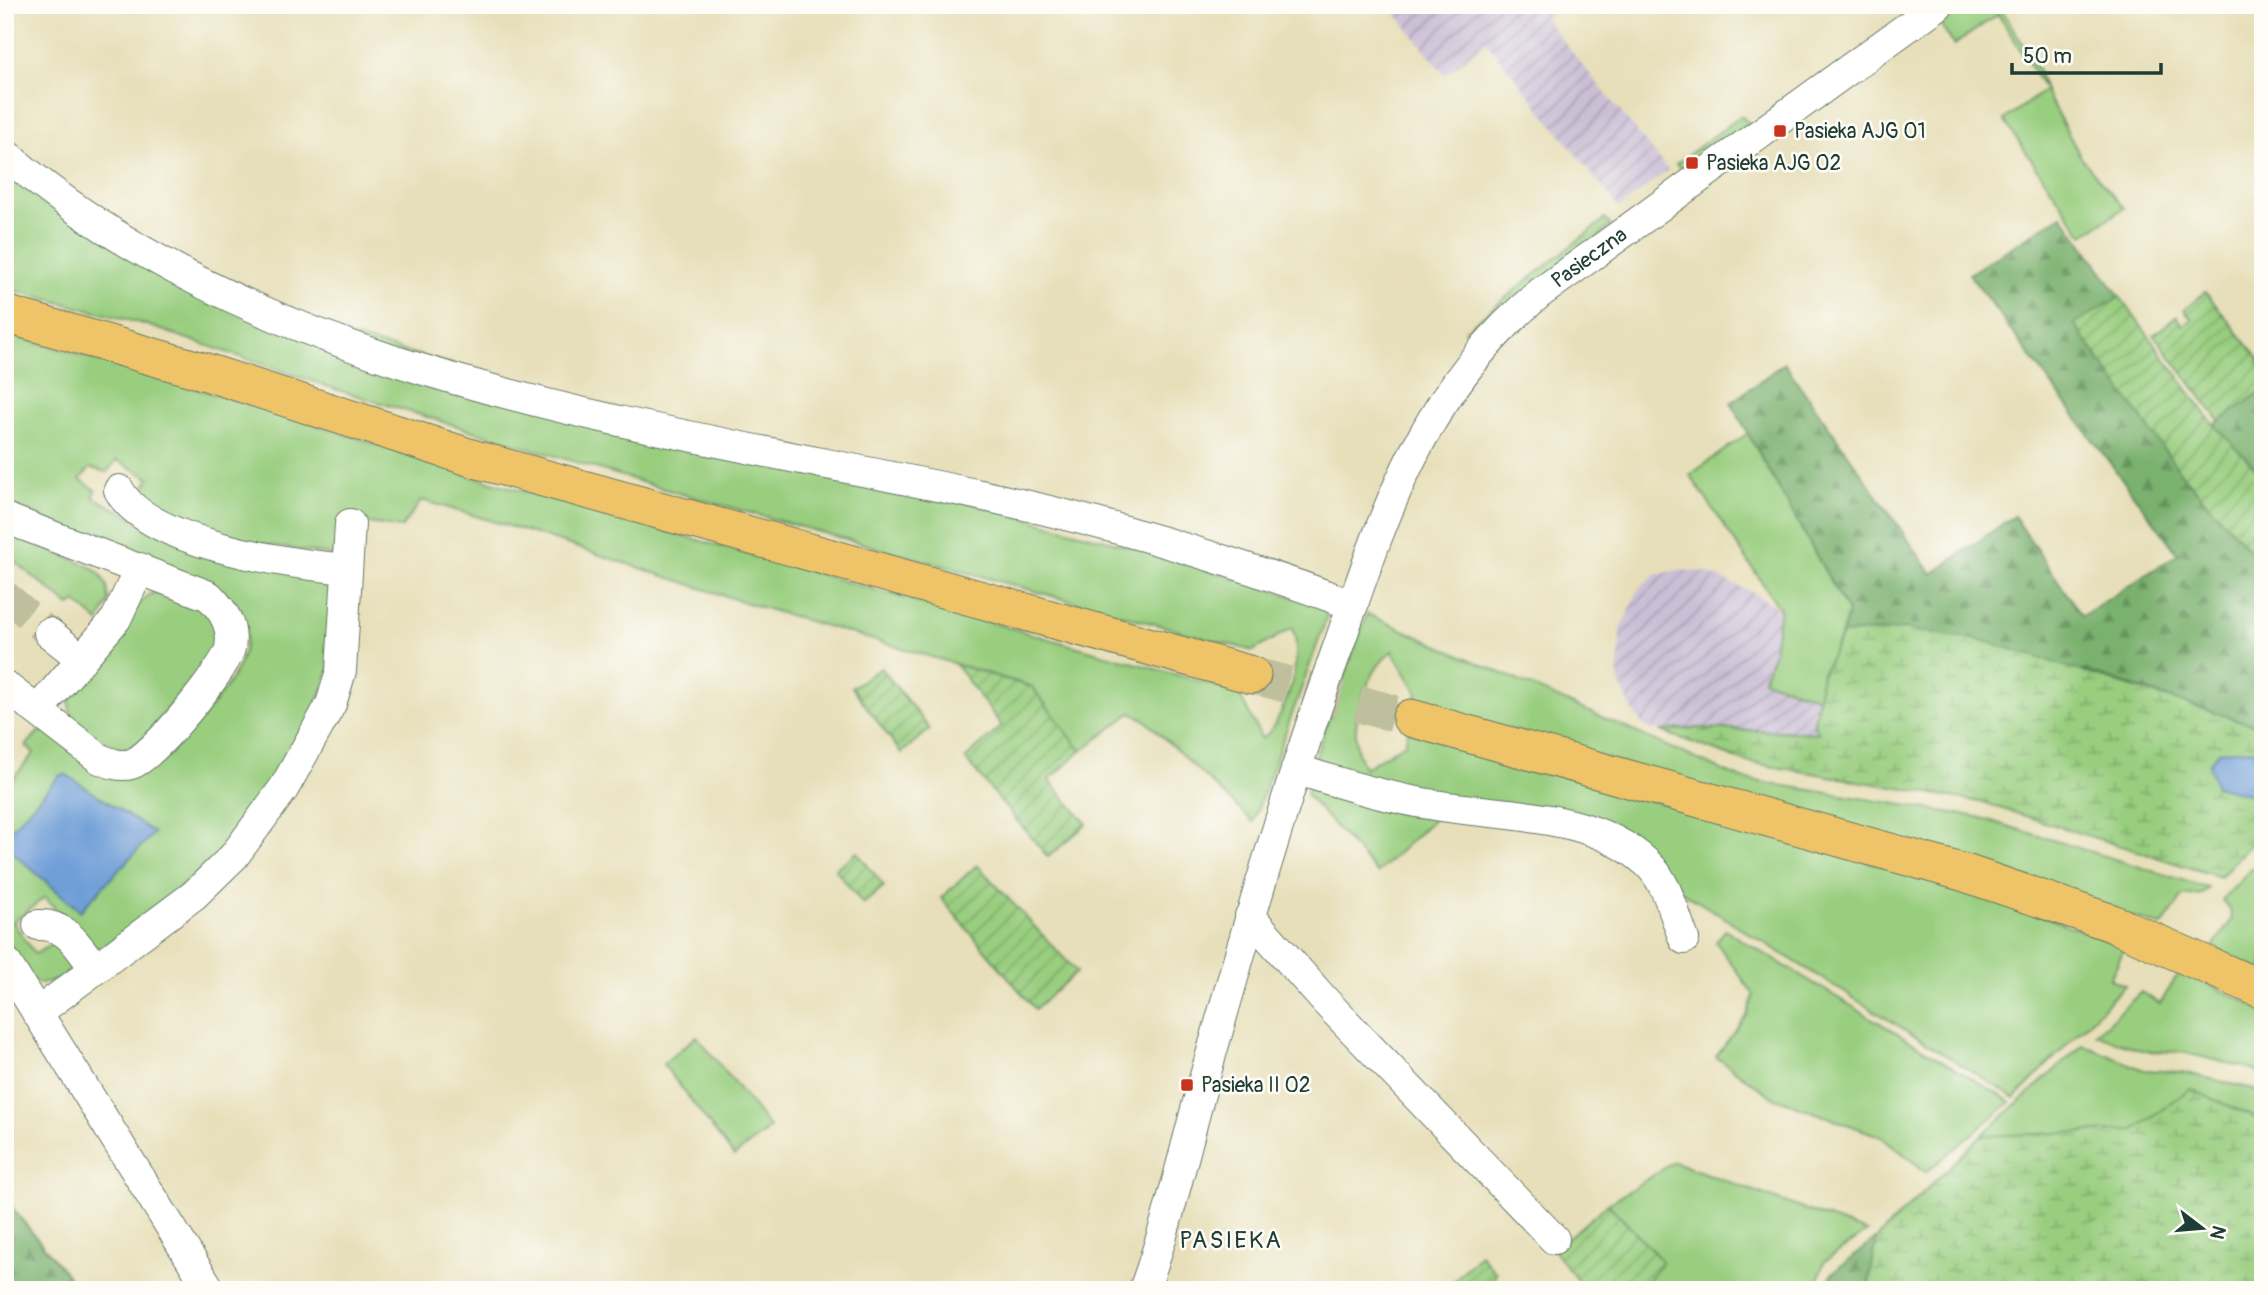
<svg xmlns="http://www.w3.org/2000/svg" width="2268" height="1295" viewBox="0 0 2268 1295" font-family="Pangolin,sans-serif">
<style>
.industrial{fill:url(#industrial-furrows)}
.grass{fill:#99ce7f;stroke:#5c865a;stroke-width:2}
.forest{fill:url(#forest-firs);stroke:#4c7751;stroke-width:2}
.wetland{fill:url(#wetland-marsh);stroke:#5c865a;stroke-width:2}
.garden{fill:url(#garden-furrows);stroke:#5c865a;stroke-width:2}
.water{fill:#6e9dd7;stroke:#466d86;stroke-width:2}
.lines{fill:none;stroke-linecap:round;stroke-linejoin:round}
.minor-tunnel{stroke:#bfbf9e;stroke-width:30;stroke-dasharray:30 15;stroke-linecap:butt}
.major-tunnel{stroke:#bfbf9e;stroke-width:37;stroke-dasharray:37 18;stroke-linecap:butt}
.minor-casing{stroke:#657663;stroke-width:32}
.major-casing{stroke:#657663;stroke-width:39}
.minor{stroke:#fff;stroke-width:30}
.major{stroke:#efc469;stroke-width:37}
.poi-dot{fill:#c8321e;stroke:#fdfcf7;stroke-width:2.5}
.labels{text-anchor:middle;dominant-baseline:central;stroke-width:5;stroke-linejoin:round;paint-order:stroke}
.poi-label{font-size:21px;fill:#1f3d34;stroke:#fdfcf7;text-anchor:start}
.street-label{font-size:21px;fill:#1f3d34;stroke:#fdfcf7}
.quarter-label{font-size:24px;letter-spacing:2px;fill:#1f3d34;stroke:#fdfcf7}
</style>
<defs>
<pattern id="industrial-furrows" width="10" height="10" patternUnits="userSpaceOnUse" patternTransform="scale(1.75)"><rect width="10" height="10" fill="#cbbfd6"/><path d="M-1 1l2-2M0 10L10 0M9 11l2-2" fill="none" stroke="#a49cae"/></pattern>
<pattern id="forest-firs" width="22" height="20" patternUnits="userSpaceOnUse" patternTransform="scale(1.75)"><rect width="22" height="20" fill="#7ab16e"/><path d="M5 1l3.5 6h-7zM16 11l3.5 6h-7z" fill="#63915b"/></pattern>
<pattern id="wetland-marsh" width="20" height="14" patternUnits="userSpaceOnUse" patternTransform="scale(1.75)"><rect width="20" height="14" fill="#99ce7f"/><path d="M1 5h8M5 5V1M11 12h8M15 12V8" fill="none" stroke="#7ca869"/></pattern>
<pattern id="garden-furrows" width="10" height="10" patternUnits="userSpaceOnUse" patternTransform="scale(1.75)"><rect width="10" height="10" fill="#99ce7f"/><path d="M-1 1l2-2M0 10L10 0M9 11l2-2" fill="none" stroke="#7ca869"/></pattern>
</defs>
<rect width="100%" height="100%" fill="#fdfcf7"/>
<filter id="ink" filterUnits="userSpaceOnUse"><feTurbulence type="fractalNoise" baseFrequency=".0143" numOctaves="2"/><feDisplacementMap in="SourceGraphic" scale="14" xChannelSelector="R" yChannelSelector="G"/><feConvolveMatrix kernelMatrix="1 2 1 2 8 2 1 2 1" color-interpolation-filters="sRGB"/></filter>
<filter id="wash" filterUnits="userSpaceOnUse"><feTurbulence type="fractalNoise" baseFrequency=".00686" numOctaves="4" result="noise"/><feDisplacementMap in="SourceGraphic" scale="28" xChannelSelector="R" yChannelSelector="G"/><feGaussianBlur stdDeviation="1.57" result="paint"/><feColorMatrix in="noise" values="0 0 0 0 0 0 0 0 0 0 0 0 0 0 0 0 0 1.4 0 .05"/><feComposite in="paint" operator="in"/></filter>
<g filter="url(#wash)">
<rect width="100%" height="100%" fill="#e7dfb9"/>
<path class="industrial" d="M1389 5H1561L1545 19 1668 170 1619 208 1486 41 1445 75Z
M1678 570 1706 572 1754 593 1780 609 1774 652 1763 680 1819 698 1814 725 1818 733 1695 728 1661 731 1646 728 1635 715 1618 681 1620 631 1640 587 1655 575Z"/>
<path class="grass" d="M1955 5H1999L2038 69 2045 91 2082 159 2124 208 2083 235 2004 120 2045 90 1998 14 1954 45 1939 22Z
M1741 116 1751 125 1689 169 1683 170 1676 164Z
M5 164 218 301 1139 549 1324 606 1327 612 1326 620 1253 822 1144 719 1131 713 1081 751 1031 686 747 603 542 536 422 500 401 528 341 519 335 556 207 535 145 502 143 492 149 478 117 460 107 472 90 468 80 479 95 490 93 497 173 539 334 581 337 647 310 726 229 848 101 950 84 942 45 897 13 922 35 954 58 941 78 965C64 975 48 990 30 980L5 938V788L34 753 26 746 39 731 155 766 167 757C195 723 265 662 241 615 234 601 221 593 210 584L5 503V333L303 420 481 479 1238 692 1262 739C1285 721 1305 655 1292 628L1253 651 678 493 338 390 147 325 5 288Z
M1605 219 1611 226 1476 339 1465 330Z
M1748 433 1848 612C1841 645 1823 664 1820 698L1763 680 1774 652 1780 609 1690 475Z
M5 531 91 567 100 574 107 586 109 601 99 622 76 602 70 606 5 554Z
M161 591 173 592 212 614 217 640 211 656 141 741 126 749 111 751C84 730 60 724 73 686L139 604 150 594Z
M1367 614 1742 779 1978 817 2208 888 2202 894 2183 896 2162 926 1415 701 1417 692 1392 651C1364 674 1343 736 1365 768L1405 743 1408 731 1993 897 2125 947 2110 979 2125 985 2015 1098 1673 886 1645 852 1381 789 1311 768Z
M1312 781 1440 813 1377 873 1306 794Z
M2263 857V972L2213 947 2232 919 2230 909 2222 900Z
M1725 930 2011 1102 1926 1172 1882 1137 1773 1097 1716 1057 1747 1016 1754 995 1716 942Z
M2180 971 2263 1010V1075L2252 1069 2182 1052 2142 1051 2096 1034 2141 992 2160 1004Z
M697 1036 770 1128 734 1156 663 1064Z
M2083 1045 2144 1070 2182 1072 2252 1089 2263 1095V1290H1868L1877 1238 1981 1136Z
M1674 1162 1867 1232 1824 1262 1815 1290H1642L1662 1261 1608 1204Z"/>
<path class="forest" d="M2062 215 2120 297 2075 324 2181 473 2263 565V728L2083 670 1901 702 1747 762 1661 731 1695 728 1818 733 1814 725 1822 673 1843 634 1848 612 1731 403 1784 363 1932 574 2014 516 2082 616 2178 554 1969 274Z
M2263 390V476L2214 425Z
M5 1199 79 1290H5Z
M1877 1238 1868 1290H1826L1832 1273Z"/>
<path class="wetland" d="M1906 629 1985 641 2263 728V831L2220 877 1980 802 1747 762 1661 731 1695 728 1818 733 1814 725 1822 673 1843 634Z
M2190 1089 2263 1121V1290H1868L1877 1238 1981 1136 2134 1130Z"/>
<path class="garden" d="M2205 292 2260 360 2258 362 2263 368V390L2220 421 2154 335 2177 316 2183 325 2192 319 2184 310Z
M2120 297 2214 425 2263 476V565L2181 473 2074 324Z
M955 664 1032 687 1081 751 1049 780 1087 824 1048 857 965 759 1002 726Z
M881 668 930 729 901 753 852 687Z
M857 852 884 886 863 904 835 869Z
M977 865 1077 972 1035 1009 941 898Z
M1608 1204 1662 1261 1642 1290H1585L1553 1250Z
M1480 1254 1496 1273 1491 1290H1445Z"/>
<path class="water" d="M2250 749 2263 751V798L2215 786 2209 763 2219 751Z
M60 775H67L154 833 80 911 5 846V836Z"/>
</g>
<g filter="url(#ink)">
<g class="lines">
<path class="minor-tunnel" d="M5 595 49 633"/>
<path class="major-tunnel" d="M1252 675 1411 718"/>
<g class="minor-casing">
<g id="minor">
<path d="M5 154C268 380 652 425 980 495 1106 522 1231 560 1353 605"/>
<path d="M119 490C147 544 291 564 347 569"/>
<path d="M5 518 209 596C223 610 234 626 230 648 226 668 151 760 131 764 120 767 110 763 100 759L5 686"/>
<path d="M49 633 82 659"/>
<path d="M38 710 116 619 140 568"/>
<path d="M1296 769C1341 784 1387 798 1435 805 1506 817 1591 812 1647 863 1667 881 1674 914 1684 939"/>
<path d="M1250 916 1326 1002 1554 1239"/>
<path d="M38 925C67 923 80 949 95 969"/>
<path d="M5 961 210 1290"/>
<path d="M37 1013 194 895 234 856 284 788 331 704 341 671 350 524"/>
<path id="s1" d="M1144 1290C1170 1218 1186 1143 1207 1069 1247 927 1288 786 1338 647 1386 509 1423 390 1540 293L1938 5"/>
</g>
</g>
<g class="major-casing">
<path id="major" d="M5 314 206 372 475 459 1252 675
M1411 718 1965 873 2112 923 2263 990"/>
</g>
<use href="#minor" class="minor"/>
<use href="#major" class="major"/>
</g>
</g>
<g class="poi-dot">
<rect x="1773" y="124" width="14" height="14" rx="3.5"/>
<rect x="1685" y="156" width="14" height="14" rx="3.5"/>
<rect x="1180" y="1078" width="14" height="14" rx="3.5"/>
</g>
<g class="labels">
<g class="poi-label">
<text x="1794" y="131">Pasieka AJG 01</text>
<text x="1706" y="163">Pasieka AJG 02</text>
<text x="1201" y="1085">Pasieka II 02</text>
</g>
<g class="street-label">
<text stroke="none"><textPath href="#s1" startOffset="1146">Pasieczna</textPath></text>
</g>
<g class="quarter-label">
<text x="1231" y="1240">PASIEKA</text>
</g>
</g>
<rect width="2268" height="1295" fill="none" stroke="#fdfcf7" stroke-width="28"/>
<g transform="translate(2202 1228) rotate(106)" stroke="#fdfcf7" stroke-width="5" paint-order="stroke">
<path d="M0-5L12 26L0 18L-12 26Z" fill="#1f3d34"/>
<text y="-10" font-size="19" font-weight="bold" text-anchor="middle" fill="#1f3d34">N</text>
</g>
<path d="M2012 63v10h149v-10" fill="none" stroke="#1f3d34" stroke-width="3.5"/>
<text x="2023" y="63" font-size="21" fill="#1f3d34" stroke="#fdfcf7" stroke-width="5" paint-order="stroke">50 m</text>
</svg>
